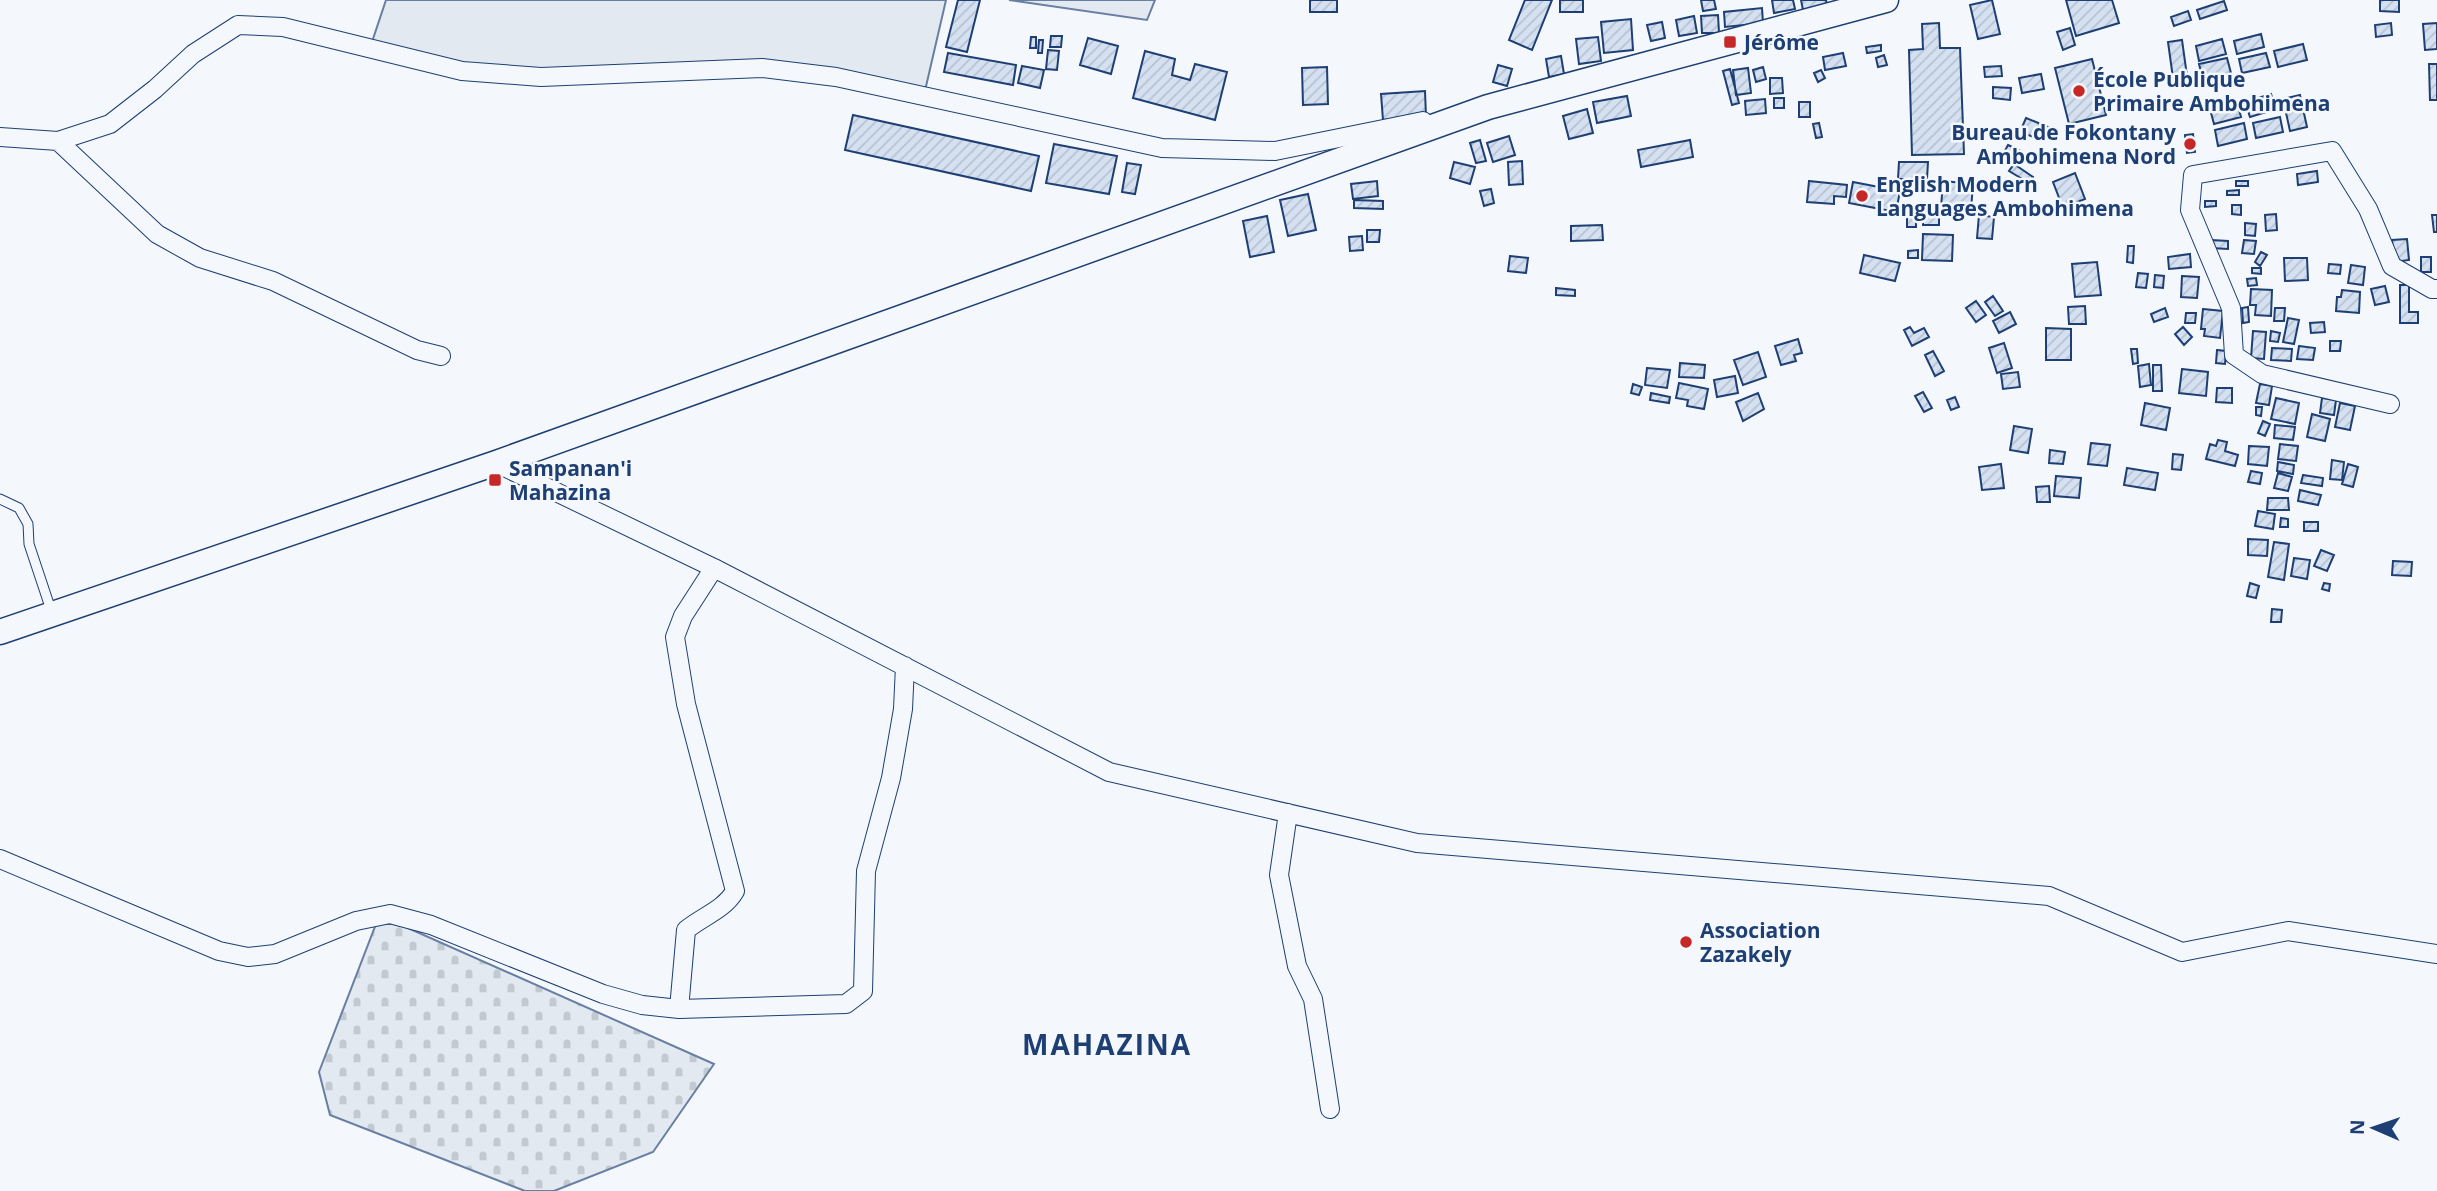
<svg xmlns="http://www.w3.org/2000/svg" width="2437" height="1191" viewBox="0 0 2437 1191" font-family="'Open Sans',sans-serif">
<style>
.green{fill:#e3e9f0;stroke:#687fa3;stroke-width:2}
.cemetery{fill:url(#cemetery-stones);stroke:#687fa3;stroke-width:2}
.building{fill:url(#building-hatch);stroke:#1d3f73;stroke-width:2}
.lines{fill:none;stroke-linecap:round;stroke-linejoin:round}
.lane-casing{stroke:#1d3f73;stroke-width:11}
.street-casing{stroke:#1d3f73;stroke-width:20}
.secondary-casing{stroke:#1d3f73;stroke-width:27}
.lane{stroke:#f4f7fb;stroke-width:9}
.street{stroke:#f4f7fb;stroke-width:18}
.secondary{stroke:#f4f7fb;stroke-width:24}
.poi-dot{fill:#c62828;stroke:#f4f7fb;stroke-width:2.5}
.labels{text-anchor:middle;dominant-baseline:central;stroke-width:5;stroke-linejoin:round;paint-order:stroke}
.poi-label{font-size:21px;font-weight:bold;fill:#1d3f73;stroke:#f4f7fb;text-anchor:start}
.district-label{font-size:28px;font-weight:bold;letter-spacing:2px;fill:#1d3f73;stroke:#f4f7fb}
</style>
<defs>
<pattern id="cemetery-stones" width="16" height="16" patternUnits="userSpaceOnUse" patternTransform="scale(1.75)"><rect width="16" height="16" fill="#e3e9f0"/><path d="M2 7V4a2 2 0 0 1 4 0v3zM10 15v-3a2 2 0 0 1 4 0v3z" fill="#c2c9d1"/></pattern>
<pattern id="building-hatch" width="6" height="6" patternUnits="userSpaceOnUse" patternTransform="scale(1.75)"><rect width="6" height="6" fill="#d5e0f0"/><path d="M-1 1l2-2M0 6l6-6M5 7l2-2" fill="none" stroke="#b6c1d1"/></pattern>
</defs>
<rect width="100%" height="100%" fill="#f4f7fb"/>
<path class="green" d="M386 0H946L924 95 836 77H541L370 48Z
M1009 0H1155L1147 20Z"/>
<path class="cemetery" d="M376 924H399L714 1064 653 1152 554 1191H525L330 1115 319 1072Z"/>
<path class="building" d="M958 0H980L967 52 946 47Z
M1310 0H1337V12H1310Z
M1525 0H1552L1532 50 1509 40Z
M1560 0H1583V12H1560Z
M1701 0H1714L1716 9 1703 11Z
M1772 0H1793L1795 9 1774 13Z
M1801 0H1826L1827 5 1803 10Z
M1992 0 2000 34 1978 39 1970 5Z
M2066 0H2112L2119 23 2076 36Z
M2380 0H2399V12L2380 11Z
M2224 1 2227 10 2200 19 2197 10Z
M1762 8 1763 23 1725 27 1724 12Z
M2188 11 2191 20 2174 26 2171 17Z
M1718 15 1719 33H1702L1701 16Z
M1694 16 1697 33 1679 36 1676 20Z
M1631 19 1633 50 1604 53 1601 22Z
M1662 22 1665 38 1651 41 1647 25Z
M1939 23 1940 48H1960L1964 154 1912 155 1909 50 1923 49 1922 24Z
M2391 23 2392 35 2376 37 2375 25Z
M2437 23V49L2425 50 2423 24Z
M2070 28 2075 45 2063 50 2057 32Z
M2261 34 2264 47 2237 54 2234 41Z
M1051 36H1062L1061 47H1050Z
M1031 37H1036V48H1030Z
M1598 37 1601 61 1579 64 1576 39Z
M1088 38 1118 46 1111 74 1080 65Z
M2222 39 2226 54 2199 61 2196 46Z
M1039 40H1043L1042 53H1038Z
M2182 40 2187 76 2173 78 2168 42Z
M2303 44 2307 60 2278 67 2274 51Z
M1881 45V51L1867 53 1866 47Z
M1048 50 1059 51 1057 70 1046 69Z
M1145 51 1175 59 1172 75 1190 80 1195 64 1227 72 1215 120 1133 98Z
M948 53 1016 65 1013 85 944 72Z
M1843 53 1846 66 1825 70 1823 57Z
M2266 53 2270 67 2242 73 2239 59Z
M1884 55 1887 65 1878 67 1876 58Z
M1561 56 1564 74 1549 77 1546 59Z
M2227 58 2231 73 2203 80 2199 64Z
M2092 59 2106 115 2069 124 2055 68Z
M2429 64H2437V100H2430Z
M1498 65 1512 69 1507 86 1493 82Z
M1022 66 1044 70 1040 88 1018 83Z
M2001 66 2002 76 1985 77 1984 67Z
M1327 67 1328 104 1303 105 1302 68Z
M1763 67 1766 79 1756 82 1753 70Z
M1748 68 1751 93 1736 95 1733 70Z
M1730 69 1739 103 1732 105 1723 71Z
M1821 70 1825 78 1818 82 1814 73Z
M2041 74 2044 89 2022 93 2019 78Z
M1770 78H1782L1783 93 1770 94Z
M1993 87 2011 88 2010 100 1993 98Z
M1425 91 1426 116 1383 120 1381 94Z
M2271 94 2276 109 2250 117 2245 102Z
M2300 95 2307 127 2290 131 2283 99Z
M1627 96 1631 116 1597 123 1593 102Z
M1774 98H1784V108H1774Z
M1765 99 1766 113 1746 115 1745 101Z
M1799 102H1810V117H1799Z
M2237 102 2241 117 2214 124 2210 109Z
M1587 109 1593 133 1569 139 1563 116Z
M853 115 1039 156 1031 191 845 150Z
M2280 117 2283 132 2256 138 2253 123Z
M2026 118 2048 127 2042 140 2020 132Z
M1819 123 1822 137 1816 138 1813 124Z
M2244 123 2247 139 2218 146 2215 130Z
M2193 134 2195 152 2187 153 2185 135Z
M1509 136 1515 155 1493 162 1487 143Z
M1480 140 1486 161 1476 163 1470 143Z
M1690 140 1693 157 1641 167 1638 150Z
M1054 144 1117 156 1109 194 1046 183Z
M2008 145 2023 152 2018 163 2002 156Z
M1522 161 1523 184 1509 185 1508 162Z
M1454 162 1475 167 1470 184 1450 178Z
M1899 162H1928L1927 179H1898Z
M1127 163 1141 165 1135 194 1122 192Z
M2014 164 2033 177 2029 183 2009 171Z
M2317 171 2318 182 2298 185 2297 174Z
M2075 173 2085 199 2063 208 2053 182Z
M1377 181 1378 196 1353 199 1351 184Z
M1809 181 1847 185 1846 197 1834 196V204L1807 202Z
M1943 181 1973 184 1971 210 1941 208Z
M2236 181H2248V186H2236Z
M1853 182 1900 191 1896 212 1849 203Z
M1491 189 1494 203 1484 206 1480 191Z
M2239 190V195H2227V191Z
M1308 194 1316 230 1288 236 1280 200Z
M1354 200 1383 201V209L1354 208Z
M2205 201H2216V206L2205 207Z
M2232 205H2241V215L2232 214Z
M2276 214 2277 230 2266 231 2265 215Z
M1979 215 1994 217 1992 239 1977 238Z
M2432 215H2437V232H2434Z
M1267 216 1274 252 1250 257 1243 221Z
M1907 216H1916V227H1907Z
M1923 216H1939V225H1923Z
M2245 223 2256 224 2255 236 2245 235Z
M1602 225 1603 240 1571 241V226Z
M1367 230H1380L1379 242H1367Z
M1923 234 1953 235 1952 261 1922 260Z
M1362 236 1363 250 1350 251 1349 237Z
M2407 239 2409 260 2394 262 2392 240Z
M2211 240 2228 241V249L2211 248Z
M2244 240 2256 241 2254 254 2242 253Z
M2128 246H2134L2133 263 2127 262Z
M1918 250V258H1908V251Z
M2261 252 2267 255 2260 266 2255 262Z
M2190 254 2191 267 2169 269 2168 257Z
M1864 255 1900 263 1895 281 1860 273Z
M1510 256 1528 258 1526 273 1508 271Z
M2421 257H2431V272H2421Z
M2284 258H2307L2308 280 2285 281Z
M2097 262 2101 295 2075 297 2072 264Z
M2329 264 2341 265 2340 274 2328 273Z
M2351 265 2365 267 2363 285 2348 283Z
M2252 268H2261V274L2252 273Z
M2138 273 2148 274 2146 288 2136 287Z
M2155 275 2164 276 2163 288 2154 287Z
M2182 276 2199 277 2197 298 2181 297Z
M2256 278 2257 285 2248 286 2247 279Z
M2400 285H2409V312H2418V323H2400Z
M2385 286 2389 302 2375 305 2371 289Z
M1556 288 1575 290V296L1556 295Z
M2251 289 2272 290 2271 316 2255 315 2256 305H2250Z
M2342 290 2360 292 2359 313 2336 311 2337 297H2341Z
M1993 296 2003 311 1995 316 1985 302Z
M1976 301 1986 315 1976 322 1966 308Z
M2085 306 2086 324H2069L2068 307Z
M2248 307 2249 322 2243 323 2242 308Z
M2165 308 2168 317 2154 322 2151 314Z
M2275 308H2285L2284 321H2274Z
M2203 309 2223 311 2220 338 2204 336 2205 329H2201Z
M2010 312 2016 324 1999 333 1993 321Z
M2186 313H2196L2195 323H2185Z
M2288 318 2299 320 2294 344 2283 342Z
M2324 322 2325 332 2311 333 2310 323Z
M1910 327 1914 333 1924 328 1929 337 1912 346 1904 330Z
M2183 327 2192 337 2184 345 2175 334Z
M2046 328 2071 329V360H2046Z
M2253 331 2266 332 2264 359 2251 358Z
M2271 331 2280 333 2278 342 2270 341Z
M1798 339 1802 353 1794 355 1796 361 1781 365 1775 346Z
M2330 341H2341L2340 351H2330Z
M2004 343 2012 368 1997 373 1989 348Z
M2299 346 2315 348 2313 360 2297 359Z
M2272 348 2292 349 2291 361 2271 360Z
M2131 349H2137L2138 363 2133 364Z
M2217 350 2226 351 2225 364 2216 363Z
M1933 351 1944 371 1935 376 1925 355Z
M1758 352 1766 377 1743 385 1734 360Z
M1680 363 1705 365 1704 378 1679 377Z
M2149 364 2151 385 2140 387 2138 366Z
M2153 365H2161L2162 391H2153Z
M1647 368 1670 370 1667 388 1645 385Z
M2182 369 2208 372 2206 396 2179 393Z
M2018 372 2020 387 2003 389 2001 374Z
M1735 376 1738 393 1717 397 1714 380Z
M1679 383 1708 389 1704 409 1687 406 1688 400 1676 398Z
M1633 384 1642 387 1639 395 1631 393Z
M2260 384 2272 386 2269 405 2256 403Z
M2217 388H2232V403L2216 402Z
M1923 392 1932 408 1924 412 1915 396Z
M1651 393 1670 397 1669 403 1650 400Z
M1758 393 1764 409 1743 421 1736 402Z
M1955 397 1959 407 1951 410 1947 400Z
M2276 398 2299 403 2295 424 2271 419Z
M2322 398 2336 400 2334 415 2320 413Z
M2145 403 2170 408 2166 430 2141 425Z
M2340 403 2355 406 2350 430 2335 427Z
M2256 407H2262L2261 416 2256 415Z
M2312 414 2330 419 2325 441 2307 437Z
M2263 421 2270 424 2265 436 2258 433Z
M2275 425 2295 427 2293 440 2274 438Z
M2014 426 2032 429 2028 453 2010 450Z
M2218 440 2227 442 2225 451 2238 455 2235 466 2206 459 2210 444 2216 446Z
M2091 443 2110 445 2107 466 2088 464Z
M2280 444 2298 446 2296 461 2278 459Z
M2249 446 2269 447 2267 466 2248 464Z
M2050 450 2065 452 2063 464 2049 463Z
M2173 454 2183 455 2181 470 2172 469Z
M2332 460 2344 462 2342 480 2330 479Z
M2278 462 2294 465 2293 474 2277 471Z
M2001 464 2004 488 1982 490 1979 467Z
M2348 464 2358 467 2353 487 2342 484Z
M2127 468 2158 473 2155 490 2124 485Z
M2251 471 2262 473 2260 484 2248 482Z
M2278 473 2292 477 2288 491 2274 488Z
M2303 475 2323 478 2322 486 2301 483Z
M2056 476 2081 478 2079 498 2054 496Z
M2049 486 2050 502H2037L2036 487Z
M2300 490 2321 495 2318 505 2298 501Z
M2268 498H2288L2289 510H2267Z
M2258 511 2275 514 2273 529 2255 526Z
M2281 518 2288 519V527H2280Z
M2304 522H2318V531H2304Z
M2248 539 2268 540 2267 556 2248 555Z
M2274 542 2289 544 2284 580 2268 577Z
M2321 550 2334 555 2327 571 2314 566Z
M2294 558 2310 560 2307 579 2291 576Z
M2393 561 2412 562 2411 576 2392 575Z
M2250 583 2259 586 2256 598 2247 596Z
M2324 583 2330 584 2329 591 2322 589Z
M2272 609 2282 610 2281 622H2271Z"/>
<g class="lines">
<g class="lane-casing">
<path id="lane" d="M0 499 19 508 28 524 29 544 52 613"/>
</g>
<g class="street-casing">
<path id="street" d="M0 137 58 141 110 124 155 89 193 54 238 25 283 27 462 71 541 77 762 68 836 77 1162 148 1275 151 1423 121
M58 141 157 234 200 258 273 281 417 350 441 356
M2390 404 2262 374 2234 355 2231 308 2190 210 2193 175 2332 151 2368 209 2392 266 2432 289H2437
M496 463 714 568 1109 772 1417 843 2049 896 2182 952 2288 931 2437 954
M1288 813 1279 875 1297 966 1313 999 1330 1109
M0 859 219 951 248 957 275 954 356 921 390 914 431 925 603 994 642 1005 679 1009 846 1004 863 991 866 871 891 778 903 709 905 666
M679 1009 686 930C703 916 724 910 735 891L686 704 675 637 683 616 714 568"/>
</g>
<g class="secondary-casing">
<path id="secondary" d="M0 632 496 463 1488 107 1886 0"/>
</g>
<use href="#lane" class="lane"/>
<use href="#street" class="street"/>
<use href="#secondary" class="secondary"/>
</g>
<g class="poi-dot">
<rect x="1723" y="35" width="14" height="14" rx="3.5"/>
<circle cx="2079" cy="91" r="7"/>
<circle cx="2190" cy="144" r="7"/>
<circle cx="1862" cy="196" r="7"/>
<rect x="488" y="473" width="14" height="14" rx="3.5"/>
<circle cx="1686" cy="942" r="7"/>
</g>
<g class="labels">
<g class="poi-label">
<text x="1744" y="42">Jérôme</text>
<text x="2093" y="79">École Publique<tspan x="2093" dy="24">Primaire Ambohimena</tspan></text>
<text x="2176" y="132" text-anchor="end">Bureau de Fokontany<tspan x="2176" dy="24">Ambohimena Nord</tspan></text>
<text x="1876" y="184">English Modern<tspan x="1876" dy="24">Languages Ambohimena</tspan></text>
<text x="509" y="468">Sampanan'i<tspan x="509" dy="24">Mahazina</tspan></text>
<text x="1700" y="930">Association<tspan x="1700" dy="24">Zazakely</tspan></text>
</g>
<g class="district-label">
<text x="1107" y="1044">MAHAZINA</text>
</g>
</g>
<g transform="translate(2374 1128) rotate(272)" stroke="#f4f7fb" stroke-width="5" paint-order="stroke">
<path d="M0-5L12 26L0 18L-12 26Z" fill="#1d3f73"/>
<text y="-10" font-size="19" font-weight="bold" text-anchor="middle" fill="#1d3f73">N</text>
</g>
</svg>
